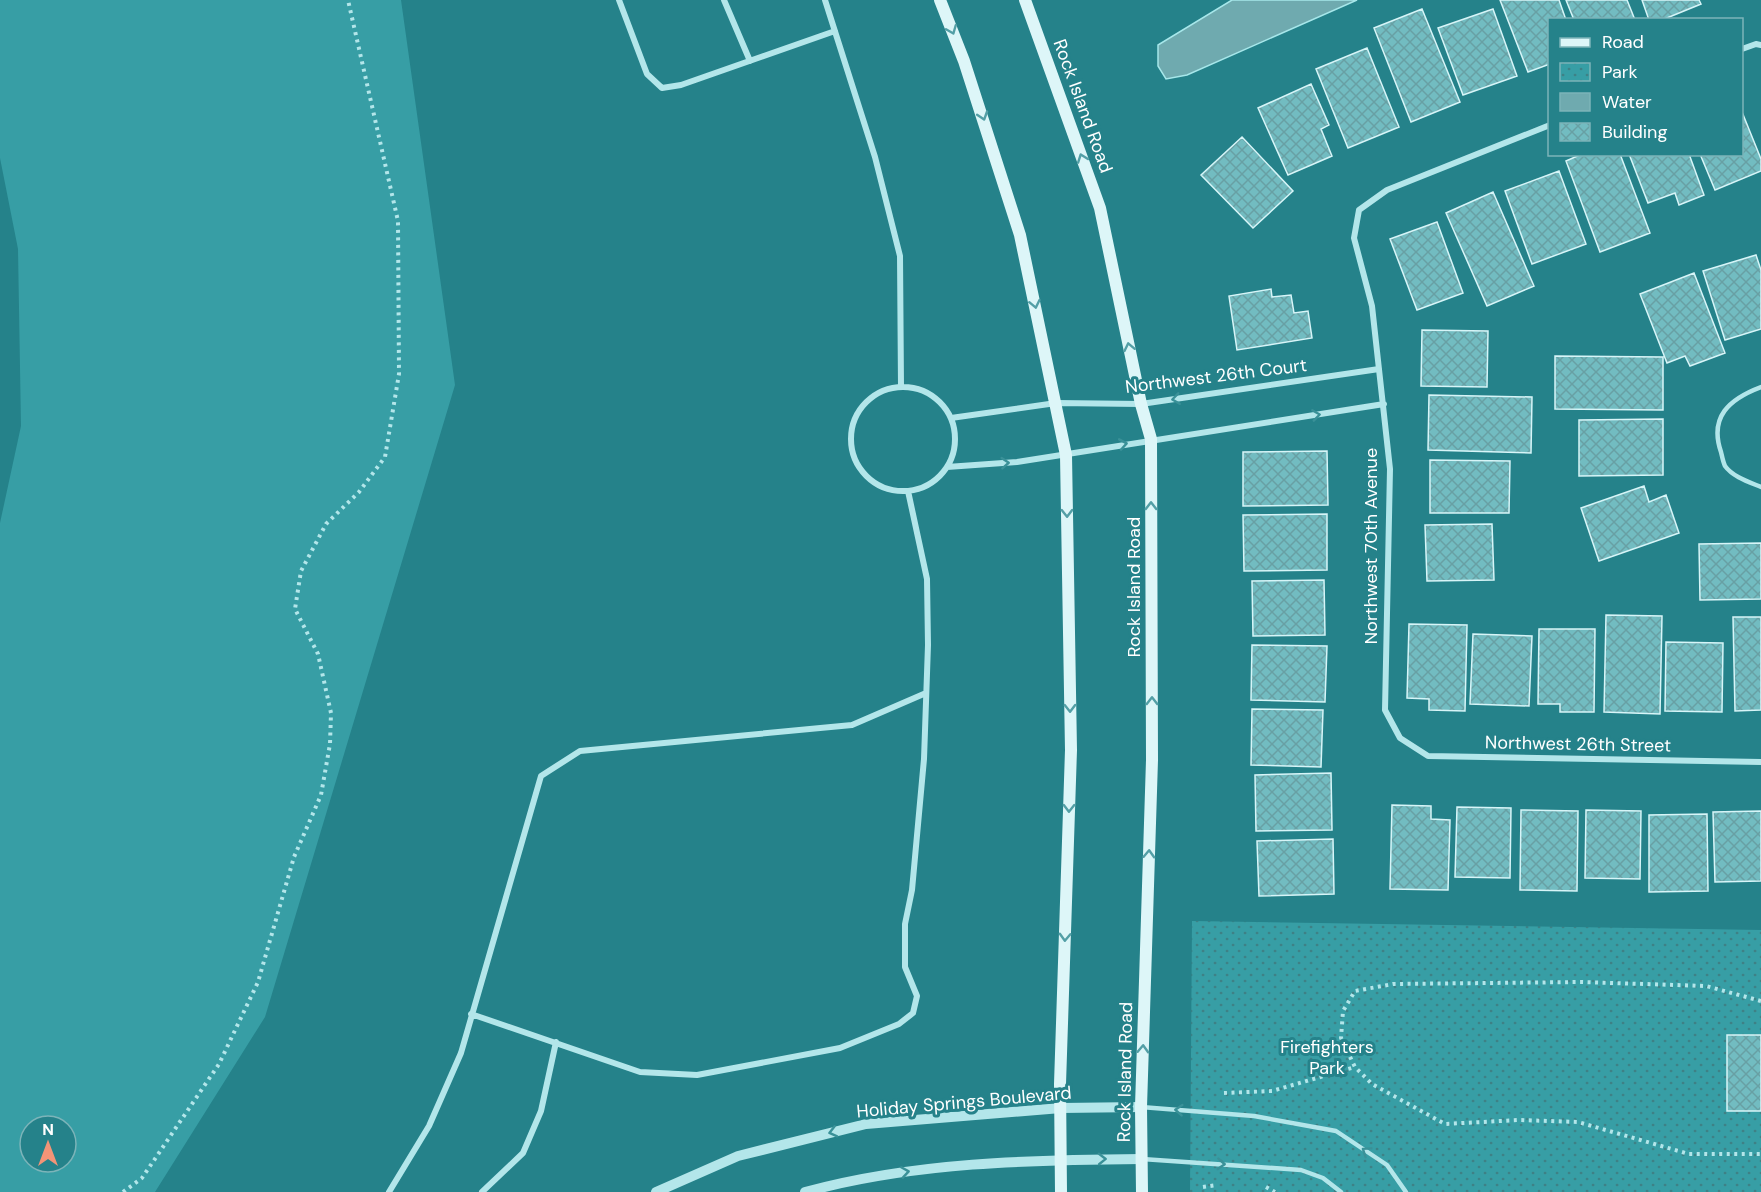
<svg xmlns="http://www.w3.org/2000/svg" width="1761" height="1192" viewBox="0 0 1761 1192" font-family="'DM Sans',sans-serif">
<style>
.green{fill:#379ea5;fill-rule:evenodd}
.park{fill:url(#park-dots)}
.water{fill:#6faaaf;stroke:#a7e7ea;stroke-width:1.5}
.building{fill:url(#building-cross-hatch);stroke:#d7f5f8;stroke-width:1.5}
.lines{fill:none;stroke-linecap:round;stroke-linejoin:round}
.path{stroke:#b3e6ea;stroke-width:4;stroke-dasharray:3 4.5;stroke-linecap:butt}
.service{stroke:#b3e6ea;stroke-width:4.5}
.minor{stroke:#b3e6ea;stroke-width:6}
.tertiary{stroke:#b3e6ea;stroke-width:10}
.secondary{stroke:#ddf6f8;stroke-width:12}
.oneway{stroke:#539fa6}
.oneway2{stroke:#3a9198}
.labels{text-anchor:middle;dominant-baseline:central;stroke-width:6;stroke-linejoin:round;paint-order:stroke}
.street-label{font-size:18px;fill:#fff;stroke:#25828a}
.park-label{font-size:18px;fill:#fff;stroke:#25828a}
</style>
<defs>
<pattern id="park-dots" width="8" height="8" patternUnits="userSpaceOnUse" patternTransform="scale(1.5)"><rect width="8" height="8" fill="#379ea5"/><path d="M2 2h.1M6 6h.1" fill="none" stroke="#3e8186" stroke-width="1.8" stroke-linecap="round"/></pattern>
<pattern id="building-cross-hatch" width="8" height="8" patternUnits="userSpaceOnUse" patternTransform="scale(1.5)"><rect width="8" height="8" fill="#72bcc1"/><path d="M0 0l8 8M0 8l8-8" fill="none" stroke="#68a0a4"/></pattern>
</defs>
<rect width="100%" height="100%" fill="#25828a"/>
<path class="green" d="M0 0H401L455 385 265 1017 155 1192H0V523L21 426 18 249 0 158ZM30 1126H66V1162H30Z"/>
<path class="park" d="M1192 921 1761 930V1192H1190Z"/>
<path class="water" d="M1232 0H1357L1187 75 1166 79 1158 66V45Z"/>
<path class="building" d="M1500 0H1559L1566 20H1550V64L1528 72Z
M1566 0H1627L1635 20H1574Z
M1642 0H1699L1701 4 1662 20H1649Z
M1422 9 1460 102 1411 122 1374 28Z
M1493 9 1517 76 1463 95 1438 28Z
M1367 48 1399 127 1348 148 1316 69Z
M1311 84 1329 125 1321 129 1332 156 1288 175 1258 108Z
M1742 112 1761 159V171L1715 190 1700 154H1742Z
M1242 137 1293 191 1253 228 1201 175Z
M1582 154H1620L1650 233 1600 252 1566 161Z
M1629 154H1689L1704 195 1679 205 1675 193 1648 203Z
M1559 171 1586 244 1532 264 1505 191Z
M1493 192 1534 286 1487 306 1446 213Z
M1437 222 1463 293 1417 310 1390 239Z
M1756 255 1761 270V329L1725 340 1703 271Z
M1694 273 1725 353 1690 366 1685 356 1667 363 1640 294Z
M1271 289 1272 297 1291 295 1294 313 1308 311 1312 338 1237 350 1229 296Z
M1422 330 1488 331 1487 387 1421 386Z
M1555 356 1663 357V410L1555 409Z
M1429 395 1532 397 1531 453 1428 450Z
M1663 419V475L1579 476V420Z
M1327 451 1328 505 1243 506V452Z
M1430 460 1510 461 1509 513H1430Z
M1644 486 1649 502 1666 495 1679 533 1599 561 1581 508Z
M1327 514V570L1244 571 1243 515Z
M1492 524 1494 580 1427 581 1425 525Z
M1761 543V599L1700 600 1699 544Z
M1324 580 1325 635 1253 636 1252 581Z
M1606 615 1662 616 1660 714 1604 712Z
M1733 617H1761V710L1735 711Z
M1409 624 1467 625 1465 711 1429 710V699L1407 698Z
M1539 629H1595L1594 712H1560V704H1538Z
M1473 634 1532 636 1529 706 1470 704Z
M1666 642 1723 643 1722 712 1665 711Z
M1252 645 1327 646 1325 702 1251 700Z
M1252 709 1323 710 1321 767 1251 765Z
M1331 773 1332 830 1256 831 1255 775Z
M1392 805 1431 806V819L1450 820 1448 890 1390 889Z
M1457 807 1511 808 1510 878 1455 877Z
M1521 810 1578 811 1577 891 1520 890Z
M1586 810 1641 811 1640 879 1585 878Z
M1761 811V881L1715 882 1713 812Z
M1707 814 1708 891 1649 892V815Z
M1333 839 1334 894 1259 896 1257 841Z
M1727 1035H1761V1111H1727Z"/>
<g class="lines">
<path class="path" d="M1761 1001 1706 986 1582 982 1393 984 1355 991 1343 1011 1341 1038 1355 1067 1372 1084 1445 1124 1519 1120 1578 1122 1689 1154H1761
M1224 1093 1272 1091 1355 1067
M1203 1187 1217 1185
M1266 1187 1275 1192
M123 1192 142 1178 219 1064 258 982 294 857 321 795 330 744 331 713 318 654 295 609 301 571 326 524 359 492 385 457 399 374 398 221 348 0"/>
<path class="service" d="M1761 387C1729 399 1709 417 1721 452 1722 456 1723 462 1725 466 1733 477 1749 482 1761 487
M1141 1107 1254 1116 1336 1131 1387 1165 1406 1192
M1142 1159 1301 1170 1323 1178 1341 1192"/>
<path class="minor" d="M619 0 647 74 662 88 681 85 835 31
M724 0 750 61
M825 0 875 157 900 256 901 387
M1742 49 1756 44 1761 45
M1550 125 1387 190 1359 210 1354 238 1372 306 1390 469 1385 710 1400 738 1428 756 1761 762
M851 439a52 52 0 1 1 104 0a52 52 0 1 1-104 0Z
M951 418 1056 403 1141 404 1379 369
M947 467 1017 462 1384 404
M471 1014 640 1072 697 1075 840 1048 899 1024 913 1013 917 996 905 967V924L912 890 924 759 928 645 927 579 908 491
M389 1192 429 1126 461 1053 541 776 580 751 852 725 926 693
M482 1192 523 1153 541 1111 556 1042"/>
<path class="tertiary" d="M656 1192 738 1156 866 1124 1061 1108 1141 1107
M805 1192C915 1162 1029 1160 1142 1159"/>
<path class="secondary" d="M940 0 964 61 1020 235 1066 455 1071 750 1060 1084 1061 1192
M1025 0 1100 208 1141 404 1151 439 1152 760 1141 1107 1142 1192"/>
</g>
<defs><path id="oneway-chevron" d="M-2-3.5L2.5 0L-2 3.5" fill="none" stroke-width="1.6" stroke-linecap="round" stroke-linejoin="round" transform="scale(1.5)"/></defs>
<g class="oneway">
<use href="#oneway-chevron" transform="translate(952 30) rotate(68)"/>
<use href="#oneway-chevron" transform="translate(983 116) rotate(72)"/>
<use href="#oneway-chevron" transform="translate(1082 158) rotate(-110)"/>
<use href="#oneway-chevron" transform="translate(1035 304) rotate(78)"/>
<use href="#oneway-chevron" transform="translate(1129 347) rotate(-102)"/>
<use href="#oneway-chevron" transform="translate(1151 506) rotate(-90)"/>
<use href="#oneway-chevron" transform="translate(1067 513) rotate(89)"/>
<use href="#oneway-chevron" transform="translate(1152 701) rotate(-90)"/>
<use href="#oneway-chevron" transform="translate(1070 708) rotate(89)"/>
<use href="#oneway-chevron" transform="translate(1069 808) rotate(91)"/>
<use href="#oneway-chevron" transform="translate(1149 854) rotate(-88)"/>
<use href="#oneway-chevron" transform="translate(1065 937) rotate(92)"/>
<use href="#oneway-chevron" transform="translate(1143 1049) rotate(-88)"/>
</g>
<g class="oneway2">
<use href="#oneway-chevron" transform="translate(1176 399) rotate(172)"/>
<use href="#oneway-chevron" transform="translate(1316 415) rotate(-8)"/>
<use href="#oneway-chevron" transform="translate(1123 444) rotate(-10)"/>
<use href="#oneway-chevron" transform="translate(1005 463) rotate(-4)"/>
<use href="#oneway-chevron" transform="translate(1179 1110) rotate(-176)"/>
<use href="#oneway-chevron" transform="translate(833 1132) rotate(166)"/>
<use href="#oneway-chevron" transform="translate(1366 1151) rotate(-146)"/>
<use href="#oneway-chevron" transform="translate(1102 1159) rotate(-1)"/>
<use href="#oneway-chevron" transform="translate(1221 1164) rotate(4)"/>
<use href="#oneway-chevron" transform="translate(905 1172) rotate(-9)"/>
</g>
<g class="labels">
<g class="street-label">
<text transform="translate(1083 106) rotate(70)">Rock Island Road</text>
<text transform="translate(1216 376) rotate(-7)">Northwest 26th Court</text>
<text transform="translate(1371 546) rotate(-90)">Northwest 70th Avenue</text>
<text transform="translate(1134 587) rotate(-90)">Rock Island Road</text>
<text transform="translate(1578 744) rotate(1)">Northwest 26th Street</text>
<text transform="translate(1125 1072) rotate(-89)">Rock Island Road</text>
<text transform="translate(964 1102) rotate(-5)">Holiday Springs Boulevard</text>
</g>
<g class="park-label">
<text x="1327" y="1047">Firefighters<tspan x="1327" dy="21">Park</tspan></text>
</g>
</g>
<rect x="1548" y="18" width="195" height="138" fill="#25828a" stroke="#7cb4b9" stroke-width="1.5"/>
<rect x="1560" y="38" width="30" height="9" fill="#ddf6f8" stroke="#7cb4b9" stroke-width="1.5"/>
<text x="1602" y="48" font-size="18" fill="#ffffff">Road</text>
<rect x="1560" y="63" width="30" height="18" fill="url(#park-dots)" stroke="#7cb4b9" stroke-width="1.5"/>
<text x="1602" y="78" font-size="18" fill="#ffffff">Park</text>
<rect x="1560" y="93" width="30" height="18" fill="#6faaaf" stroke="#7cb4b9" stroke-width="1.5"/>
<text x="1602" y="108" font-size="18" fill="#ffffff">Water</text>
<rect x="1560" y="123" width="30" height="18" fill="url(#building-cross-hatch)" stroke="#7cb4b9" stroke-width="1.5"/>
<text x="1602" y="138" font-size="18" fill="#ffffff">Building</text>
<g transform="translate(48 1144)"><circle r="28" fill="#25828a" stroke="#7cb4b9" stroke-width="1.5"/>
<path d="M0-4.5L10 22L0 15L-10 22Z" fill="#f39477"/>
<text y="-9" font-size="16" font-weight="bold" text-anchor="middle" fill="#ffffff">N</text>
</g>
</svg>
